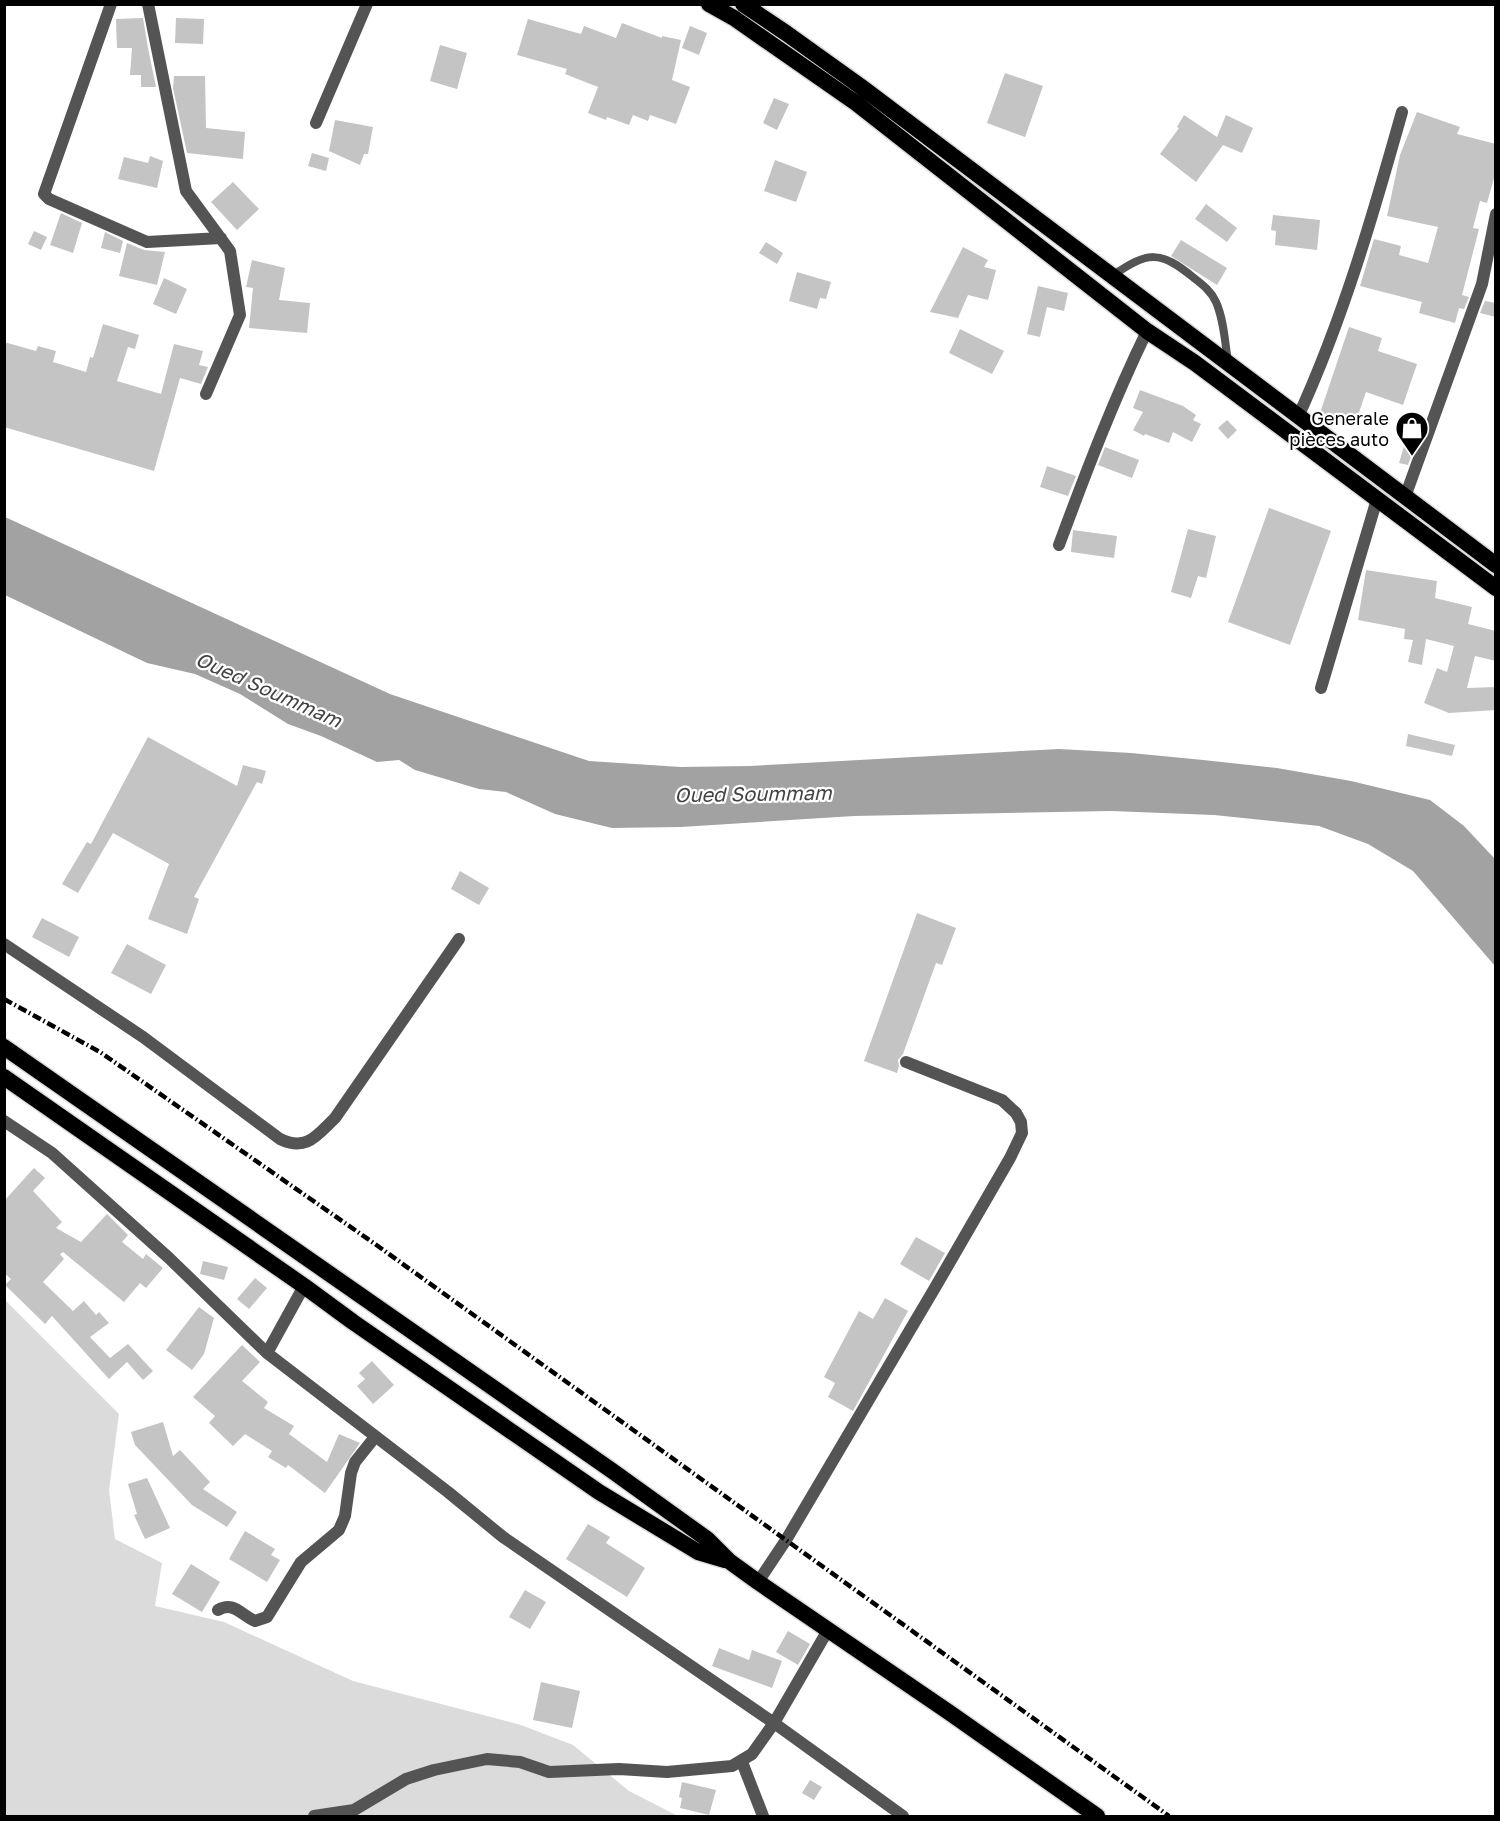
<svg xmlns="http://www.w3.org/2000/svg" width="1500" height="1821" viewBox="0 0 1500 1821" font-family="'Golos Text',sans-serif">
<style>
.green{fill:#dbdbdb}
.water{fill:#a2a2a2}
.building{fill:#c4c4c4}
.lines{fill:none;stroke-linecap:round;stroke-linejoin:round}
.trunk-casing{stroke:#dbdbdb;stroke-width:19}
.service{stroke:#545454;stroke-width:8}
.minor{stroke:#545454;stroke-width:12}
.trunk{stroke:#000;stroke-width:16}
.rail{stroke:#000;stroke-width:4.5;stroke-dasharray:9 3 1.5 3;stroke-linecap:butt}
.labels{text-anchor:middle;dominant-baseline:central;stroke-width:4.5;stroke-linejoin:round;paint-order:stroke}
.poi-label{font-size:18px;fill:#000;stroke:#fff;text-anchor:end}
.water-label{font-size:20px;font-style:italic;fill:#434343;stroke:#fff}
</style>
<rect width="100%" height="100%" fill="#fff"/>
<path class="green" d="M4 1299 119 1414 109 1490 115 1539 162 1563 155 1606 224 1622 353 1681 521 1725 573 1745 629 1791 678 1816H5Z"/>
<path class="water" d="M5 517 390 694 589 761 681 767 750 766 1059 749 1131 753 1203 760 1277 768 1351 781 1430 800 1464 826 1495 859V966L1413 871 1368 844 1319 826 1214 815 1111 811 854 816 681 827 612 828 555 814 506 792 479 789 415 770 399 760 377 762 321 736 288 724 240 694 195 674 147 663 5 595Z"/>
<path class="building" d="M143 18 148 48 156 87H141V75H130L132 48H117L116 19Z
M176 18 204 19 203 44 175 43Z
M528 19 581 34 584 26 616 38 622 23 662 38V36L681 40 672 80 690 87 676 124 650 115 648 121 633 115 629 125 607 117 606 120 588 113 598 87 565 74 567 69 517 55Z
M690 26 707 33 699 55 682 48Z
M440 45 467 53 457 89 430 81Z
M1005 73 1043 86 1025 137 987 123Z
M174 76H205L206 128 245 132 243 159 187 153 173 88Z
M774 98 789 104 777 130 763 123Z
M1417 112 1460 127 1457 134 1496 144V171L1487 203 1480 201 1473 228 1479 229 1462 295 1469 297 1464 309 1459 308 1455 323 1419 313 1422 302 1360 286 1374 239 1401 246 1399 255 1428 263 1438 227 1387 216 1400 155Z
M1184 115 1217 137 1226 115 1253 128 1242 153 1223 145 1196 182 1160 154 1179 128 1177 127Z
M335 120 373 127 368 154H364L360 165 329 151Z
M312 153 329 158 326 171 308 166Z
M150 156 163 161 157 188 118 179 124 157 148 163Z
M775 160 807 172 796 202 764 191Z
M233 182 259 209 237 230 211 202Z
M1206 204 1237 228 1227 242 1195 219Z
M61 213 82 223 73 253 50 245Z
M1273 215 1320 220 1317 250 1275 245 1276 231 1271 230Z
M34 231 47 237 41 250 28 244Z
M105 232 123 241 120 253 101 248Z
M1181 240 1227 268 1217 285 1171 256Z
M766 242 783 253 777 264 759 253Z
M127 243 144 250 165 252 157 285 119 276Z
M963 247 988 260 984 267 996 270 988 300 968 295 958 318 930 312Z
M252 260 285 268 279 300 310 303 307 333 249 328 253 288 246 287Z
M797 272 831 282 826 299 820 298 817 309 789 301Z
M164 278 187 289 176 314 153 304Z
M1038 286 1068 293 1064 311 1047 307 1040 337 1027 334Z
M1485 301 1496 303V317L1480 313Z
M103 324 139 335 135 349 128 347 117 381 161 394 174 344 203 351 199 365 208 367 201 384 180 378 154 471 4 427V342L36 351 38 346 56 351 53 362 86 372 90 357 93 358Z
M1349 327 1382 338 1378 351 1417 364 1403 405 1366 392 1355 424 1320 413Z
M960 329 1004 351 992 374 949 353Z
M1140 390 1183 406 1196 415 1193 420 1201 424 1192 442 1173 432 1169 443 1145 434 1144 436 1133 430 1143 412 1133 408Z
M1412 419 1423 422 1408 465 1399 463Z
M1227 420 1237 430 1228 439 1218 428Z
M1105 447 1139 460 1132 478 1098 465Z
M1047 466 1076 476 1068 496 1040 487Z
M1269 508 1331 531 1290 645 1228 622Z
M1188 529 1216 536 1206 578 1198 576 1191 598 1171 592Z
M1073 530 1117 536 1114 558 1071 552Z
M1366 570 1437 581 1435 598 1472 607 1468 624 1496 631V661L1475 656 1467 688 1496 687V710L1449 713 1424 703 1437 668 1447 672 1454 646 1426 639 1422 665 1408 662 1413 640 1404 639 1405 629 1358 620Z
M1408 734 1455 745 1452 756 1406 746Z
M148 737 237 786 243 765 266 771 262 784 257 782 194 897 199 899 187 934 148 919 169 864 113 833 78 893 62 884 87 842 91 844Z
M460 871 489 888 479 905 451 889Z
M917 913 956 928 942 965 936 963 903 1054 898 1060 899 1066 897 1073 864 1061Z
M42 918 79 937 69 957 32 937Z
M127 944 166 965 151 994 111 973Z
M34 1168 45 1178 33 1191 62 1222 56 1228 81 1242 107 1214 128 1235 122 1242 143 1259 146 1254 163 1268 146 1288 140 1283 124 1302 63 1252 60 1254 64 1259 43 1282 73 1311 84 1301 96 1315 99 1312 109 1323 90 1337 110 1358 128 1344 153 1371 143 1380 127 1362 109 1379 52 1316 45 1324 5 1285 11 1279 4 1273V1201Z
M916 1237 945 1253 929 1281 900 1264Z
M203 1261 228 1267 224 1280 200 1274Z
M255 1278 267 1288 249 1309 237 1299Z
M885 1298 908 1311 853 1411 828 1397 835 1383 824 1377 859 1311 873 1319Z
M199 1307 214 1318 204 1354 192 1370 166 1350Z
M242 1345 260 1362 242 1381 268 1402 264 1408 294 1426 289 1434 327 1462 339 1434 360 1443 325 1493 288 1465 286 1468 268 1457 272 1451 245 1434 233 1446 209 1423 215 1416 193 1397Z
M372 1361 394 1385 373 1404 357 1386 365 1379 359 1373Z
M163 1422 173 1456 180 1450 210 1482 203 1489 237 1512 227 1527 192 1505 135 1445 131 1432Z
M147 1478 170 1528 145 1539 134 1515 137 1514 128 1484Z
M588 1524 610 1537 606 1543 645 1568 627 1597 566 1559Z
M245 1531 275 1549 271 1555 280 1560 267 1582 229 1559Z
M191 1564 220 1582 202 1612 172 1594Z
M525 1590 546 1602 530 1629 509 1617Z
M788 1631 810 1644 798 1665 776 1652Z
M719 1648 749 1660 752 1650 782 1661 772 1688 712 1666Z
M541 1682 580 1691 572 1728 533 1720Z
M810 1780 822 1787 814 1800 802 1793Z
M682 1782 716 1790 709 1815 680 1808 682 1798 679 1797Z"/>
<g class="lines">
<g class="trunk-casing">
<path id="trunk" d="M709 4 734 18 856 103 1147 331 1195 363 1496 588
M743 4 786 33 860 86 1496 565
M4 1047 611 1470 707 1539 729 1561 758 1582 950 1713 1097 1816
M4 1077 304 1286 353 1322 599 1492 698 1552 725 1560"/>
</g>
<path class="service" d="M1112 276C1148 251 1160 250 1194 278 1203 285 1211 291 1216 302 1224 320 1225 343 1228 362"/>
<path class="minor" d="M111 4 44 194 49 199 147 242 221 238
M148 4 186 191 230 251 240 315 206 394
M316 123 367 4
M1298 417C1343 319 1373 215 1402 112
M1405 497 1482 284 1496 214
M1059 545C1086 472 1113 401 1147 331
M1321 688 1377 499
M4 944 143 1037 280 1139C307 1152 317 1135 335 1118L459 939
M4 1121 52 1153 169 1258 267 1353 448 1492 503 1537 774 1723 903 1816
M267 1353 304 1286
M758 1582 786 1540 936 1286 1010 1158 1022 1133 1021 1122 1016 1113 1002 1100 906 1062
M218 1610C234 1601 241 1615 255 1621L267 1617 301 1562 339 1530 345 1516 351 1473 355 1462 375 1437
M742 1762 763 1816
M314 1816 354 1810 406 1779 434 1770 487 1759 520 1762 549 1772 619 1769 667 1772 732 1766 752 1754 774 1723 828 1630"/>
<use href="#trunk" class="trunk"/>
<path class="rail" d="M4 999 100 1052 375 1244 1169 1816"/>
</g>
<defs>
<g id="shop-pin" transform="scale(1.725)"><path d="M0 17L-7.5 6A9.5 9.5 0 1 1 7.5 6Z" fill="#000" stroke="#fff"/><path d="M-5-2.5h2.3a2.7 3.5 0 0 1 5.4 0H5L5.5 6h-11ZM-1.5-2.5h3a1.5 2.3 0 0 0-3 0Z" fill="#fff"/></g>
</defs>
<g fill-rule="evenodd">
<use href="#shop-pin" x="1412" y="428"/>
</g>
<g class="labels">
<g class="poi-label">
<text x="1389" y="418">Generale<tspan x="1389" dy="21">pièces auto</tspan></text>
</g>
<g class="water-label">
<text transform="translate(269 689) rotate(24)">Oued Soummam</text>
<text transform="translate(753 793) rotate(-1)">Oued Soummam</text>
</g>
</g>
<rect width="1500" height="1821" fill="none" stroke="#000000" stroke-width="12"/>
</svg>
